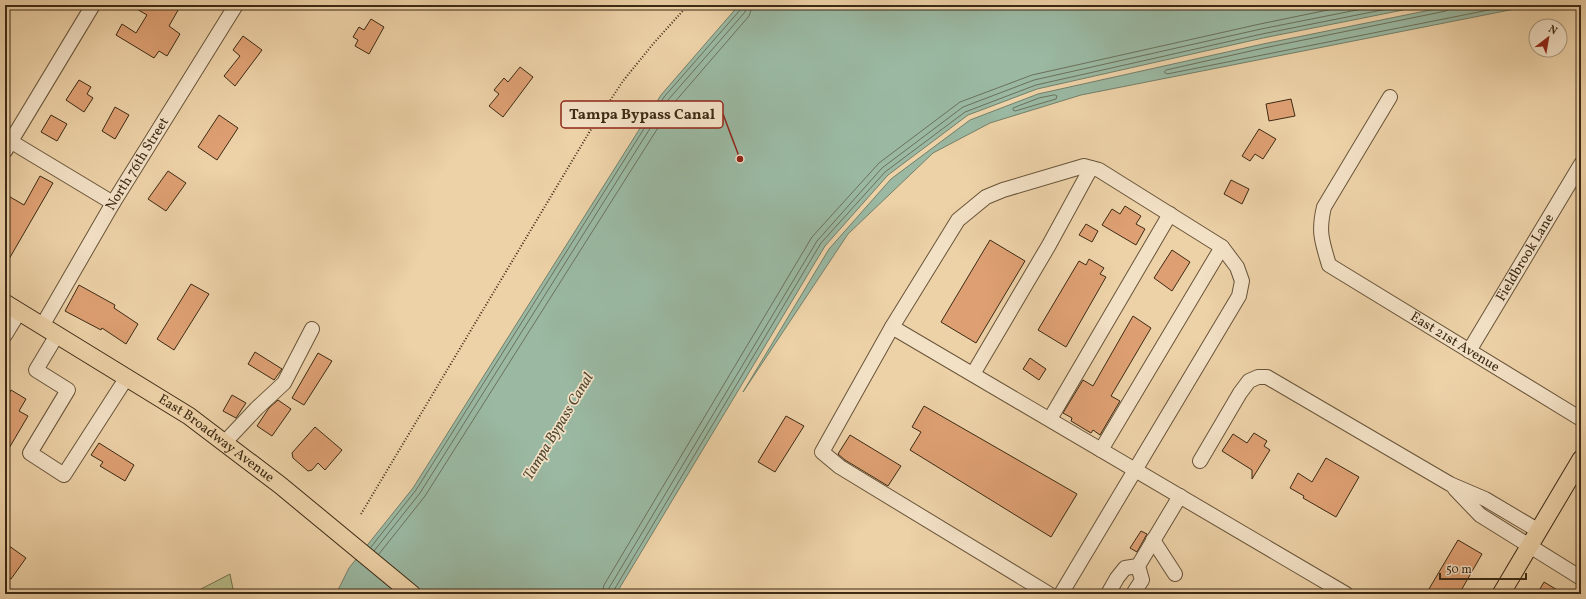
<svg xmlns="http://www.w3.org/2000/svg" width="1586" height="599" viewBox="0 0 1586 599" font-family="Vollkorn,serif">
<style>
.green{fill:#b6bc89;stroke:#79734e}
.water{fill:#9ab8a2;stroke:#747f69}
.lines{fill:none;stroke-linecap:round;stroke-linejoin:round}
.shore{stroke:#6b715b;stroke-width:1}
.building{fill:#dea073;stroke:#3c2a14}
.minor-casing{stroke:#685439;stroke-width:16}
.major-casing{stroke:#3c2a14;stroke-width:19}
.path{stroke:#3c2a14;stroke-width:2;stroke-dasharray:1 2;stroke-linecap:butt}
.minor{stroke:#f3e1c6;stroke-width:14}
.major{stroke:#edd1a7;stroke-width:17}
.labels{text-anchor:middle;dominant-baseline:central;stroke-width:3.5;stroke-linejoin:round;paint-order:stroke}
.street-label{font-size:14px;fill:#3c2a14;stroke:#f3e1c6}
.water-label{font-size:15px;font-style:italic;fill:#4f4630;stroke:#f3e1c6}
.leader{fill:none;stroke:#8f2418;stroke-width:1.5}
.callout-dot{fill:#8f2418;stroke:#f3e1c6;stroke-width:1.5}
.callout{fill:#f3e1c6;stroke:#8f2418;stroke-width:1.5}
.callout-label{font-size:15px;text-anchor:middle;font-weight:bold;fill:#3c2a14}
</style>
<rect width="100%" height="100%" fill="#edd1a7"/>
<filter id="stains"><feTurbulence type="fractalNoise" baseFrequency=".005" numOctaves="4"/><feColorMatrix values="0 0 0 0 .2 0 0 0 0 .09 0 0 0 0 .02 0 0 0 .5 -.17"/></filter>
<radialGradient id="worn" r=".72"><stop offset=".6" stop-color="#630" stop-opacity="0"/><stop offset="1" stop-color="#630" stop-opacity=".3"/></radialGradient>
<path class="green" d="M230 574 234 594H197L201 589Z"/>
<path class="water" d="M739 5H1428L1263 38 1037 89 968 115 888 175 825 246 616 594H336L349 568 413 488 661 95Z
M1455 5H1535L1081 95 990 123 933 153 848 234 743 392 829 249 891 179 970 120 1038 94 1263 44Z"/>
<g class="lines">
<path class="shore" d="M1450 5 1449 9 1446 11 1264 48 1166 70 1164 72 1167 74 1514 5
M1055 95 1057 96 1056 99 1015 111 1013 110V108L1039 98Z
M371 547 416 490 664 97 741 9 742 5
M374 551 420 493 668 100 745 12 747 5
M379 554 425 496 673 104 749 16 753 5
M602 594 604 585 812 237 879 163 960 102 1032 75 1260 24 1352 5
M608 594 609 588 817 241 882 168 963 107 1034 80 1261 29 1382 5
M613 594 614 590 821 243 885 172 965 112 1036 85 1262 34 1407 5"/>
</g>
<path class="building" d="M130 5H181L169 26 180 34 167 56 159 51 154 58 116 35 122 24 136 33 147 15Z
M371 19 384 27 369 54 355 46 358 40 353 37 359 27 364 30Z
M243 36 262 50 235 86 224 76 240 56 233 50Z
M520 67 533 77 503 117 489 106 499 94 494 90 504 78 508 82Z
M79 80 91 87 87 94 93 98 84 112 66 100Z
M1291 99 1295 116 1269 121 1266 104Z
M115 107 129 115 115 139 102 131Z
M51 115 67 124 57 141 41 132Z
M219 115 238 128 217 160 198 147Z
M1259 129 1276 139 1263 159 1255 154 1250 161 1242 156Z
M168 171 186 183 166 211 148 199Z
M40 176 53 183 5 266V194L24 205Z
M1231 180 1249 189 1242 204 1224 194Z
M1125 206 1141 216 1136 224 1145 229 1136 245 1102 225 1112 209 1120 214Z
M1086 224 1098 231 1092 242 1079 235Z
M990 240 1025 261 976 343 941 322Z
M1172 250 1190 262 1172 291 1154 278Z
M1089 259 1104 268 1100 274 1106 277 1066 347 1038 330 1079 261 1086 265Z
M191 284 209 294 174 350 157 339Z
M79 285 115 305 114 308 138 324 126 344 102 328 101 330 65 311Z
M1133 316 1151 328 1111 396 1120 401 1100 435 1093 430 1091 433 1071 421 1072 418 1063 413 1083 380 1093 386Z
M255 352 282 369 274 380 248 364Z
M318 353 332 361 304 405 292 398Z
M1030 358 1046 369 1039 380 1023 369Z
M11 390 26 399 19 411 28 416 5 455V401Z
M232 395 246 403 236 418 223 411Z
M278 400 291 409 272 436 257 426 269 408Z
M924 406 1077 494 1051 537 910 450 921 432 912 427Z
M786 416 804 426 775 472 758 462Z
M315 427 342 450 325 470 318 463 312 470 308 471 293 458 292 453Z
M1254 433 1267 441 1264 446 1270 450 1252 479V470L1222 451 1233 434 1247 443Z
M850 435 901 466 888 486 845 460 838 454Z
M99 443 134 465 125 481 100 466 103 462 91 455Z
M1326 458 1359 477 1336 517 1303 498 1304 496 1290 488 1298 473 1312 482Z
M1141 531 1147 534 1137 552 1130 548Z
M1458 540 1482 554 1459 594H1426Z
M5 543 26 558 11 579 5 575Z
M1544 582 1564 594H1537Z"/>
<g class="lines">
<g class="minor-casing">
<g id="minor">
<path id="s1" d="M1390 97 1324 207C1318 232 1322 241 1329 265L1581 419"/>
<path d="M5 138 113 203"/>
<path d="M5 151 93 5"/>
<path id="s2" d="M42 326 113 203 236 5"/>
<path d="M892 327 1346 594"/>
<path d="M5 335 19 312"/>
<path d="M57 335 36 370 68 390 30 453 64 475 127 377"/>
<path id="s3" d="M1469 351 1581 164"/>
<path d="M973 374 1049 245 1091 168"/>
<path d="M1050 419 1170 214"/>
<path d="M225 442 257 408 284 383 312 329"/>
<path d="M1101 450 1222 247"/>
<path d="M1200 461 1240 393 1249 381 1258 377H1267L1450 484 1485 499 1539 531"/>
<path d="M1455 489 1480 515 1581 578"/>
<path d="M1153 540 1175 574"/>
<path d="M1049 594 840 467 822 452 892 327 958 220 986 197 1003 190 1084 166 1099 170 1222 247 1237 267 1242 281 1239 296 1061 594"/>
<path d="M1108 594 1117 578 1125 568 1138 566"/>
<path d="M1133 594 1142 580 1138 566 1180 496"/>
</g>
</g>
<g class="major-casing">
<g id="major">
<path id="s4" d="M5 303 189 416 280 485 412 594"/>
<path d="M1501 594 1581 459"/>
</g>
</g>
<path class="path" d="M361 514 590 131 623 81 653 44 688 5"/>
<use href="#minor" class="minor"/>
<use href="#major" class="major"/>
</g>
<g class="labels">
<g class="street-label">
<text stroke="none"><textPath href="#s2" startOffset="188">North 76th Street</textPath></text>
<text stroke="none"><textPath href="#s3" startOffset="109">Fieldbrook Lane</textPath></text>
<text stroke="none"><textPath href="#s1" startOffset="335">East 21st Avenue</textPath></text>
<text stroke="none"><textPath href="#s4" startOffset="251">East Broadway Avenue</textPath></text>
</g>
<g class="water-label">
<text transform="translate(559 427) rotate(-59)">Tampa Bypass Canal</text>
</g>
</g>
<path class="leader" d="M740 159L723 114"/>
<circle class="callout-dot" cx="740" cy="159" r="4"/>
<rect class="callout" x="561" y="101" width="162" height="27" rx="4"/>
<g class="callout-label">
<text x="642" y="119">Tampa Bypass Canal</text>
</g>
<rect width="1586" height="599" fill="none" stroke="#edd1a7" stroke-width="20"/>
<rect x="6" y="6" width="1574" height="587" fill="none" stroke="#3c2a14" stroke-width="2"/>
<rect x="10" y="10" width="1566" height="579" fill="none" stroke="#3c2a14"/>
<g transform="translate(1548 38) rotate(31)"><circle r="19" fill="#f3e1c6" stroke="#aa987f"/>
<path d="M0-3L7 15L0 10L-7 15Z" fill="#8f2418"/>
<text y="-6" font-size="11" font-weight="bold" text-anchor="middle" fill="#3c2a14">N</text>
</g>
<path d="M1440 573v6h86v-6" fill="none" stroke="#3c2a14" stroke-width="2"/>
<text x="1446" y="573" font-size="12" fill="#3c2a14" stroke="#f3e1c6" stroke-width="3" paint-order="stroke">50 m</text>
<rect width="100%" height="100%" filter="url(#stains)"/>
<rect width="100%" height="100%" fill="url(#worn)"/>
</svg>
